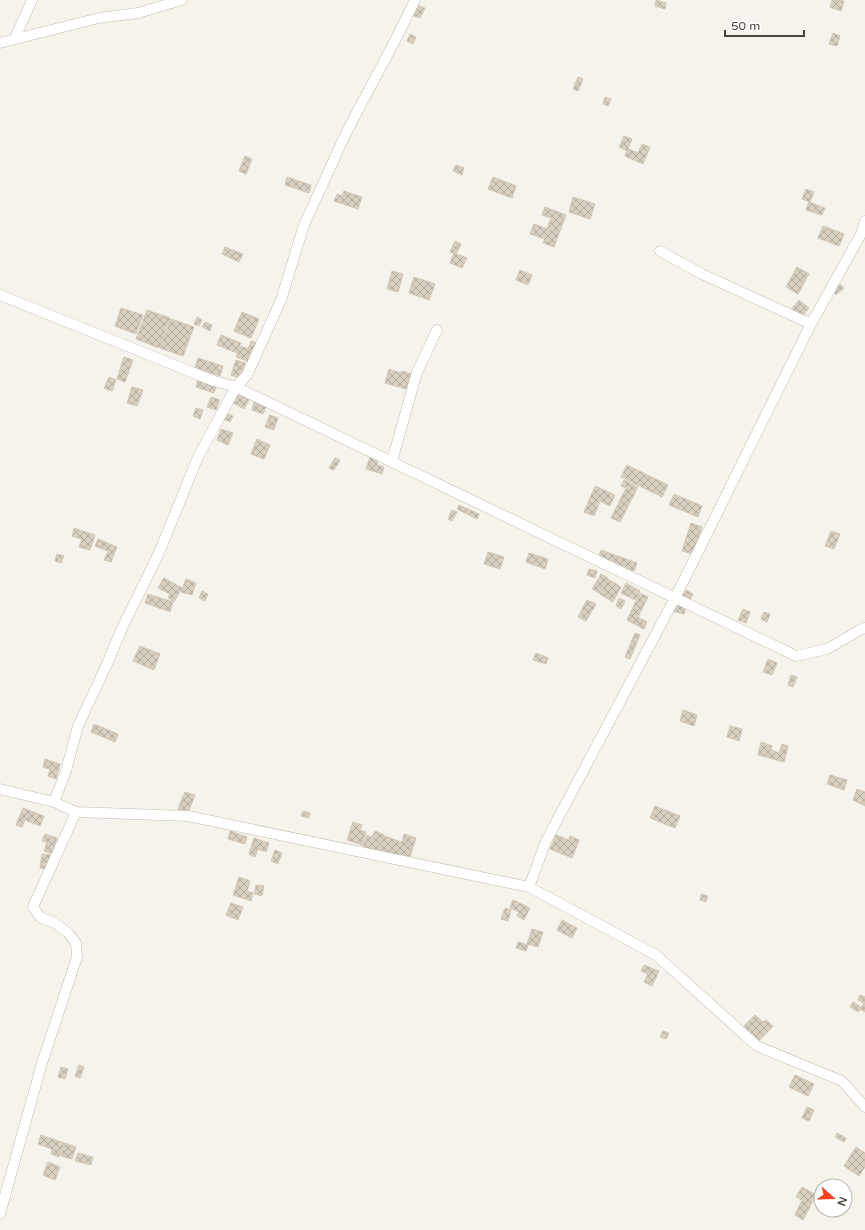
<svg xmlns="http://www.w3.org/2000/svg" width="865" height="1230" viewBox="0 0 865 1230" font-family="'Varela Round',sans-serif">
<style>
.building{fill:url(#building-cross-hatch);stroke:#d3c7b4}
.lines{fill:none;stroke-linecap:round;stroke-linejoin:round}
.minor-casing{stroke:#c2bbae;stroke-width:11}
.minor{stroke:#fff;stroke-width:10}
</style>
<defs>
<pattern id="building-cross-hatch" width="8" height="8" patternUnits="userSpaceOnUse"><rect width="8" height="8" fill="#d8cfc1"/><path d="M0 0l8 8M0 8l8-8" fill="none" stroke="#b1aa9e"/></pattern>
</defs>
<rect width="100%" height="100%" fill="#f6f3ec"/>
<path class="building" d="M656 0 666 3 665 9 655 6Z
M832 0 844 1 841 11 830 7Z
M415 4 425 8 420 18 411 15Z
M833 33 840 36 837 46 829 44Z
M410 34 416 37 413 44 407 41Z
M578 77 583 79 578 91 573 89Z
M605 97 611 99 608 106 603 104Z
M624 136 632 139 628 149 638 153 642 144 650 147 643 164 625 156 627 151 619 147Z
M245 156 252 159 246 174 239 171Z
M456 165 464 168 462 175 453 171Z
M287 177 311 185 309 193 285 185Z
M493 177 516 186 512 198 488 189Z
M806 189 814 192 810 202 802 199Z
M344 191 362 197 358 209 334 201 337 194 342 196Z
M573 197 595 204 590 219 569 212Z
M809 202 825 208 822 215 806 210Z
M545 207 566 215 559 233 547 228 551 218 542 215Z
M534 224 559 233 554 247 543 243 545 239 530 234Z
M823 226 844 234 839 246 818 238Z
M455 241 461 244 456 254 450 252Z
M225 247 243 254 239 262 222 254Z
M454 253 467 258 462 268 450 263Z
M797 267 809 274 798 294 786 287Z
M520 270 532 275 528 285 516 280Z
M392 271 403 274 398 292 387 289Z
M414 277 435 284 429 300 409 293Z
M840 284 844 288 836 295 833 290Z
M799 300 809 308 800 319 790 311Z
M121 308 143 315 136 334 115 326Z
M147 310 170 318 159 348 136 339Z
M242 312 259 319 251 338 234 331Z
M197 317 202 320 199 326 194 324Z
M171 319 194 327 183 356 160 348Z
M205 322 212 325 210 331 202 327Z
M221 335 241 343 237 353 217 345Z
M251 341 257 343 249 362 236 357 241 346 248 349Z
M124 357 133 360 125 382 117 379Z
M198 358 223 366 220 376 195 368Z
M236 360 245 363 240 378 231 375Z
M389 369 401 373 402 371 411 374 406 389 385 383Z
M109 377 116 380 112 391 104 388Z
M198 379 217 385 214 393 196 387Z
M132 387 143 390 137 406 127 403Z
M238 393 249 400 244 409 232 402Z
M211 397 220 400 216 410 207 407Z
M254 402 266 406 263 414 252 410Z
M196 408 203 410 200 419 193 416Z
M226 413 233 416 230 422 223 419Z
M270 415 278 418 274 430 265 427Z
M221 429 233 433 228 445 217 440Z
M257 439 270 445 264 459 251 454Z
M370 457 378 459 377 465 384 467 382 474 366 469Z
M335 458 340 460 334 470 329 468Z
M627 465 668 485 662 497 621 477Z
M624 480 638 487 620 522 611 518 626 488 621 486Z
M595 486 615 495 610 506 600 501 594 516 584 512Z
M674 494 702 506 698 517 669 505Z
M459 505 479 514 477 519 457 509Z
M452 510 457 512 452 521 448 519Z
M691 523 702 527 693 554 682 551Z
M74 528 95 535 90 550 79 547 82 539 72 536Z
M831 531 840 534 834 549 825 546Z
M98 539 117 547 111 562 104 560 108 551 95 546Z
M601 550 637 563 634 571 598 558Z
M488 552 504 557 500 569 484 564Z
M529 553 548 559 545 569 526 562Z
M57 554 64 556 61 563 55 561Z
M589 569 597 571 595 578 587 575Z
M601 574 608 578 599 593 592 589Z
M164 578 182 588 174 602 168 598 170 594 158 588Z
M186 579 196 583 192 595 181 592Z
M608 579 621 587 613 602 600 594Z
M626 583 640 591 635 600 621 593Z
M686 590 693 594 688 603 681 599Z
M202 591 208 594 205 601 199 598Z
M640 593 648 597 638 617 647 622 644 629 627 620Z
M148 594 173 602 170 612 145 603Z
M619 598 625 601 621 609 616 606Z
M587 600 596 604 586 621 578 617Z
M674 604 686 607 684 614 672 611Z
M743 609 750 612 746 623 738 620Z
M764 612 770 614 767 622 761 619Z
M635 633 640 635 630 659 625 657Z
M140 646 160 654 154 670 133 661Z
M536 653 548 658 546 664 533 660Z
M768 659 777 663 772 675 763 672Z
M791 675 797 677 793 687 788 685Z
M683 710 697 715 694 726 680 721Z
M94 724 118 734 115 742 91 732Z
M730 726 742 729 739 741 727 737Z
M761 742 772 746 771 750 779 753 782 744 788 746 784 762 758 755Z
M45 759 60 764 56 779 48 776 50 769 43 767Z
M830 775 847 780 844 790 827 784Z
M857 789 865 792V806L853 800Z
M185 792 195 795 188 813 178 809Z
M655 806 680 816 675 828 650 818Z
M23 808 44 816 40 826 25 820 22 827 16 825Z
M303 811 310 813 309 818 301 816Z
M353 822 362 825 360 830 366 832 362 845 347 840Z
M230 831 247 837 245 844 228 839Z
M375 831 384 835 377 852 363 846 367 835 372 837Z
M45 834 57 838 52 854 44 851 47 842 42 841Z
M404 834 416 838 409 860 379 850 384 836 402 842Z
M556 835 569 840 570 836 579 840 572 858 550 849Z
M254 838 269 843 266 852 258 849 255 857 249 854Z
M275 850 282 853 278 864 271 861Z
M42 854 50 855 48 869 40 868Z
M239 877 250 881 247 891 253 893 251 901 233 895Z
M256 885 264 886 262 896 254 894Z
M701 894 708 896 706 902 700 900Z
M513 900 530 908 524 920 517 916 519 912 510 908Z
M231 903 243 907 238 920 226 915Z
M505 908 511 910 508 921 501 919Z
M562 920 577 928 572 938 557 930Z
M532 929 543 932 538 947 527 944Z
M518 942 528 945 526 951 516 948Z
M644 965 659 971 652 986 644 982 648 974 641 971Z
M860 995 865 997V1012L860 1009 864 1003 858 1000Z
M853 1002 861 1007 858 1012 850 1007Z
M755 1015 763 1022 766 1020 773 1026 756 1044 741 1029Z
M663 1031 669 1033 666 1039 660 1037Z
M79 1065 84 1067 80 1078 75 1076Z
M61 1067 68 1069 65 1079 58 1077Z
M795 1075 814 1084 808 1096 789 1087Z
M807 1107 814 1110 809 1121 802 1118Z
M837 1133 846 1138 844 1142 835 1137Z
M41 1135 64 1143 59 1157 51 1154 52 1149 38 1144Z
M65 1143 76 1147 72 1159 61 1156Z
M856 1147 865 1153V1167L859 1176 844 1166Z
M78 1153 93 1157 91 1165 75 1161Z
M48 1162 60 1167 55 1180 43 1175Z
M802 1187 816 1195 803 1220 795 1215 802 1200 796 1197Z"/>
<g class="lines">
<g class="minor-casing">
<path id="minor" d="M15 38 32 0
M0 43 99 18 138 13 182 0
M660 251 702 274 811 324
M0 295 214 381 236 387 796 656 827 649 860 630 865 628
M392 461 417 372 437 330
M0 789 54 802 76 812 188 816 529 887 656 955 757 1046 842 1081 865 1107
M54 802 66 771 78 726 107 664 122 628 159 553 198 457 236 387 247 375 281 300 304 225 347 131 399 33 415 0
M529 887 546 841 675 598 811 324 861 234 865 221
M0 1214 42 1063 77 957 76 943 68 933 55 923 40 917 33 907 76 812"/>
</g>
<use href="#minor" class="minor"/>
</g>
<g transform="translate(833 1198) rotate(110)"><circle r="19" fill="#ffffff" stroke="#b7b4b0"/>
<path d="M0-3L7 15L0 10L-7 15Z" fill="#fc3f1d"/>
<text y="-6" font-size="11" font-weight="bold" text-anchor="middle" fill="#4b4439">N</text>
</g>
<path d="M725 30v6h79v-6" fill="none" stroke="#4b4439" stroke-width="2"/>
<text x="731" y="30" font-size="12" fill="#4b4439" stroke="#ffffff" stroke-width="3" paint-order="stroke">50 m</text>
</svg>
